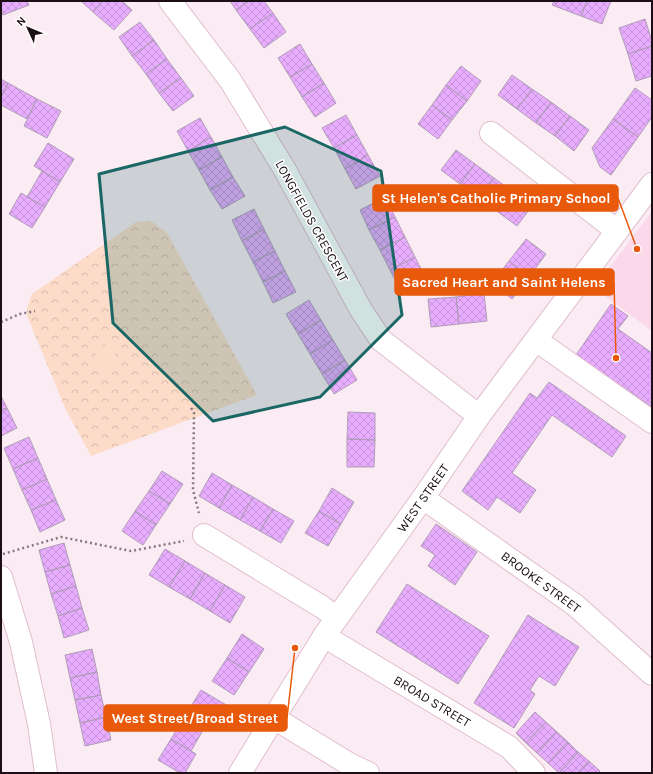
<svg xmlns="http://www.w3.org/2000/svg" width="653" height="774" viewBox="0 0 653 774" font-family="Karla,sans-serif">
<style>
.built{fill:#fcd9ea}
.park{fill:url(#park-crowns)}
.pitch{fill:#fcdbc9}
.building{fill:url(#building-cross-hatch);stroke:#b09cb7}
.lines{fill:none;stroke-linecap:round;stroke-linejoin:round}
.minor-casing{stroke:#e0bdce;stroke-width:24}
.major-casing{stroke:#e0bdce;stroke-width:24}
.path{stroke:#85787e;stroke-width:2.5;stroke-dasharray:2 3;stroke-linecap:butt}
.minor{stroke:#fff;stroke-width:22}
.major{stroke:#fff;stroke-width:22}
.marked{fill:#1a6765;fill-opacity:0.2;stroke:#1a6765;stroke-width:3;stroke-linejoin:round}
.labels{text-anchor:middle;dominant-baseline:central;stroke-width:3;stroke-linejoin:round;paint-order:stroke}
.street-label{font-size:13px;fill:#1b0f15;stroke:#fff}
.leader{fill:none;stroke:#e8590c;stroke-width:1.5}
.callout-dot{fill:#e8590c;stroke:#fff;stroke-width:1.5}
.callout{fill:#e8590c;stroke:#e8590c;stroke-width:1.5}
.callout-label{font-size:14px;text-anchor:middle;font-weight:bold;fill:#fff}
</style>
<defs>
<pattern id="park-crowns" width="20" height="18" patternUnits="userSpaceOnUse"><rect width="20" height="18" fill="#fcdbc9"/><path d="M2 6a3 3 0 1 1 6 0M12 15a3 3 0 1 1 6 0" fill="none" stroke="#d7bbac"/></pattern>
<pattern id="building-cross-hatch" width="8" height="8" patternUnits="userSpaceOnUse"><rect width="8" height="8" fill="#e8adfe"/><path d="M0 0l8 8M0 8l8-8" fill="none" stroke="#c694d9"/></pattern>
</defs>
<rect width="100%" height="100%" fill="#fbecf3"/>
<path class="built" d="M652 211V331L594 288Z"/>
<path class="park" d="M151 221 167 233 257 395 91 456 66 410 27 316V308L32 294 136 222Z"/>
<path class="pitch" d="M110 343 121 366 105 373 94 350Z"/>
<path class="building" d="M1 1H27L29 5 3 15 1 10Z
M81 1H103L93 12Z
M103 1H122L132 10 114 30 93 12Z
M230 1H249L236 10Z
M249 1H264L273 13 250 29 236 10Z
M554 1H587L581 16 552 5Z
M587 1H611L602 24 581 16Z
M273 13 286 32 264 48 250 29Z
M645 19 652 41V46L628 54 619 28Z
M140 22 154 40 132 56 119 37Z
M154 40 167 59 146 74 132 56Z
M300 44 312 64 290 77 278 58Z
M652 46V76L636 81 628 54Z
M167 59 181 78 159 93 146 74Z
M312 64 324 83 302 97 290 77Z
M461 66 481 81 467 101 446 85Z
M512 75 532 89 517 109 498 95Z
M181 78 194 96 173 111 159 93Z
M1 79 8 83 1 97Z
M8 83 37 99 27 119 1 105V97Z
M324 83 336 103 315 117 302 97Z
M446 85 467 101 452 120 432 105Z
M635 88 652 100V117L638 137 613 119Z
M532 89 551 102 536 123 517 109Z
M37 99 61 111 47 138 24 126Z
M551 102 570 116 555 136 536 123Z
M432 105 452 120 438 139 418 124Z
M346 115 357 135 334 148 322 128Z
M570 116 589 130 574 151 555 136Z
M200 118 211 137 188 151 177 131Z
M613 119 638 137 611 175 600 167 592 148Z
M357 135 368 155 345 169 334 148Z
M211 137 222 157 199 170 188 151Z
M48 143 74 159 60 182 34 166Z
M456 150 475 164 460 184 441 170Z
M368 155 380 176 356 189 345 169Z
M222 157 233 177 210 190 199 170Z
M475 164 494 178 479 198 460 184Z
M42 171 60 182 45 207 27 197Z
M233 177 245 196 222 209 210 190Z
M494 178 513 192 498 212 479 198Z
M513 192 532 206 517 226 498 212Z
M21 193 45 207 32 228 9 214Z
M385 197 395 217 369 230 360 210Z
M254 209 264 229 242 241 232 220Z
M395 217 405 237 380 250 369 230Z
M264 229 275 251 253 262 242 241Z
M405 237 415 257 390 270 380 250Z
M526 239 546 254 529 277 509 261Z
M275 251 285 271 263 282 253 262Z
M415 257 425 277 400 290 390 270Z
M509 261 529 277 512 299 492 283Z
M285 271 296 292 273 303 263 282Z
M484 293 487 321 459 324 456 297Z
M456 297 459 324 431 327 428 299Z
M309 300 321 320 298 334 286 314Z
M611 304 628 316 618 329 652 353V407L576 355Z
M321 320 333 340 310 354 298 334Z
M333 340 345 360 322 374 310 354Z
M345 360 357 380 334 394 322 374Z
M549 382 626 436 612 457 552 415 512 473 536 490 520 513 497 497 488 510 462 491 530 393 537 398Z
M1 396 7 408 1 410Z
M7 408 17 428 1 436V410Z
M348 412 375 413V440L347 439Z
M29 437 38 458 13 469 4 448Z
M347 439 375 440 374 467H347Z
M38 458 47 479 22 490 13 469Z
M162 471 183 484 170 504 149 491Z
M212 473 232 485 219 508 199 496Z
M47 479 56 500 31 510 22 490Z
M232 485 253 497 240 520 219 508Z
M332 488 354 502 341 524 319 511Z
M149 491 170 504 156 525 135 511Z
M253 497 273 509 260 531 240 520Z
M56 500 65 520 40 532 31 510Z
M273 509 294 521 281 543 260 531Z
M135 511 156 525 143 545 122 531Z
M319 511 341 524 328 546 305 533Z
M436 524 477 552 455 585 428 566 435 555 421 546Z
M64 543 70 565 45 572 39 550Z
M165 549 185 561 169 587 149 575Z
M185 561 205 573 190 599 169 587Z
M70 565 76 586 51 594 45 572Z
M205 573 225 585 210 611 190 599Z
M407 584 489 636 458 684 376 632Z
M225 585 245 597 230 623 210 611Z
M76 586 82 608 58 616 51 594Z
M82 608 89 630 64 638 58 616Z
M528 615 579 647 555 686 539 676 530 690 535 694 514 728 474 703Z
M242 634 264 649 249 672 227 658Z
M92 649 97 672 70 678 65 655Z
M227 658 249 672 234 695 212 681Z
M97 672 101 695 75 700 70 678Z
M201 690 228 706 213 730 187 713Z
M101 695 106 717 80 723 75 700Z
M535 712 546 722 526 743 516 733Z
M187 713 206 725 191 751 171 739Z
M106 717 111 740 85 746 80 723Z
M546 722 557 732 537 753 526 743Z
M557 732 568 742 548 763 537 753Z
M171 739 196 754 185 773H180L158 760Z
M568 742 578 752 559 773 548 763Z
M578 752 589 761 578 773H559Z
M589 761 600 771 598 773H578Z"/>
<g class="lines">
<g class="minor-casing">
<path id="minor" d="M170 1 230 80 285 170 361 310 381 340 479 416
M491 133 617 231
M536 340 652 422
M423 498 575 605 652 674
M204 535 322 607 337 618
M1 577 21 642 39 724 46 773
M324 636 509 747 534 773
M274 718 349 764 368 773"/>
</g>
<g class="major-casing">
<path id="major" d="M240 773 324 636 423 498 479 416 652 184"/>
</g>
<path class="path" d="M1 322 20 314 35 311
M191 408 194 413 193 490 199 513
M3 554 61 537 131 551 184 541"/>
<use href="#minor" class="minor"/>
<use href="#major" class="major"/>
</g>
<path class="marked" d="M285 127 381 171 402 315 320 397 213 421 113 323 99 174Z"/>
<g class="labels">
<g class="street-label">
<text transform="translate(312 221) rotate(61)">LONGFIELDS CRESCENT</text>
<text transform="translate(423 498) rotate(-55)">WEST STREET</text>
<text transform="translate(541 582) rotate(36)">BROOKE STREET</text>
<text transform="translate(432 701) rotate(31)">BROAD STREET</text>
</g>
</g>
<path class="leader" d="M637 249L618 198M616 358L614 282M295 648L287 718"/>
<g class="callout-dot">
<circle cx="637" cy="249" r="4"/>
<circle cx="616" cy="358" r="4"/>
<circle cx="295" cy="648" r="4"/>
</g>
<g class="callout">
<rect x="373" y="185" width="245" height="26" rx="4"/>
<rect x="395" y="269" width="219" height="26" rx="4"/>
<rect x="104" y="705" width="183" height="26" rx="4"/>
</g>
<g class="callout-label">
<text x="496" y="203">St Helen's Catholic Primary School</text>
<text x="504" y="287">Sacred Heart and Saint Helens</text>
<text x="195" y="723">West Street/Broad Street</text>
</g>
<rect width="653" height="774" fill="none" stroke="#1b0f15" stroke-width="4"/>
<g transform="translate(28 28) rotate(314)" stroke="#ffffff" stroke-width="3" paint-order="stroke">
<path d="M0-3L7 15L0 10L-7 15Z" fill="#1b0f15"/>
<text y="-6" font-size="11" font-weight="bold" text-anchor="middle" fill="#1b0f15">N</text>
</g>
</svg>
